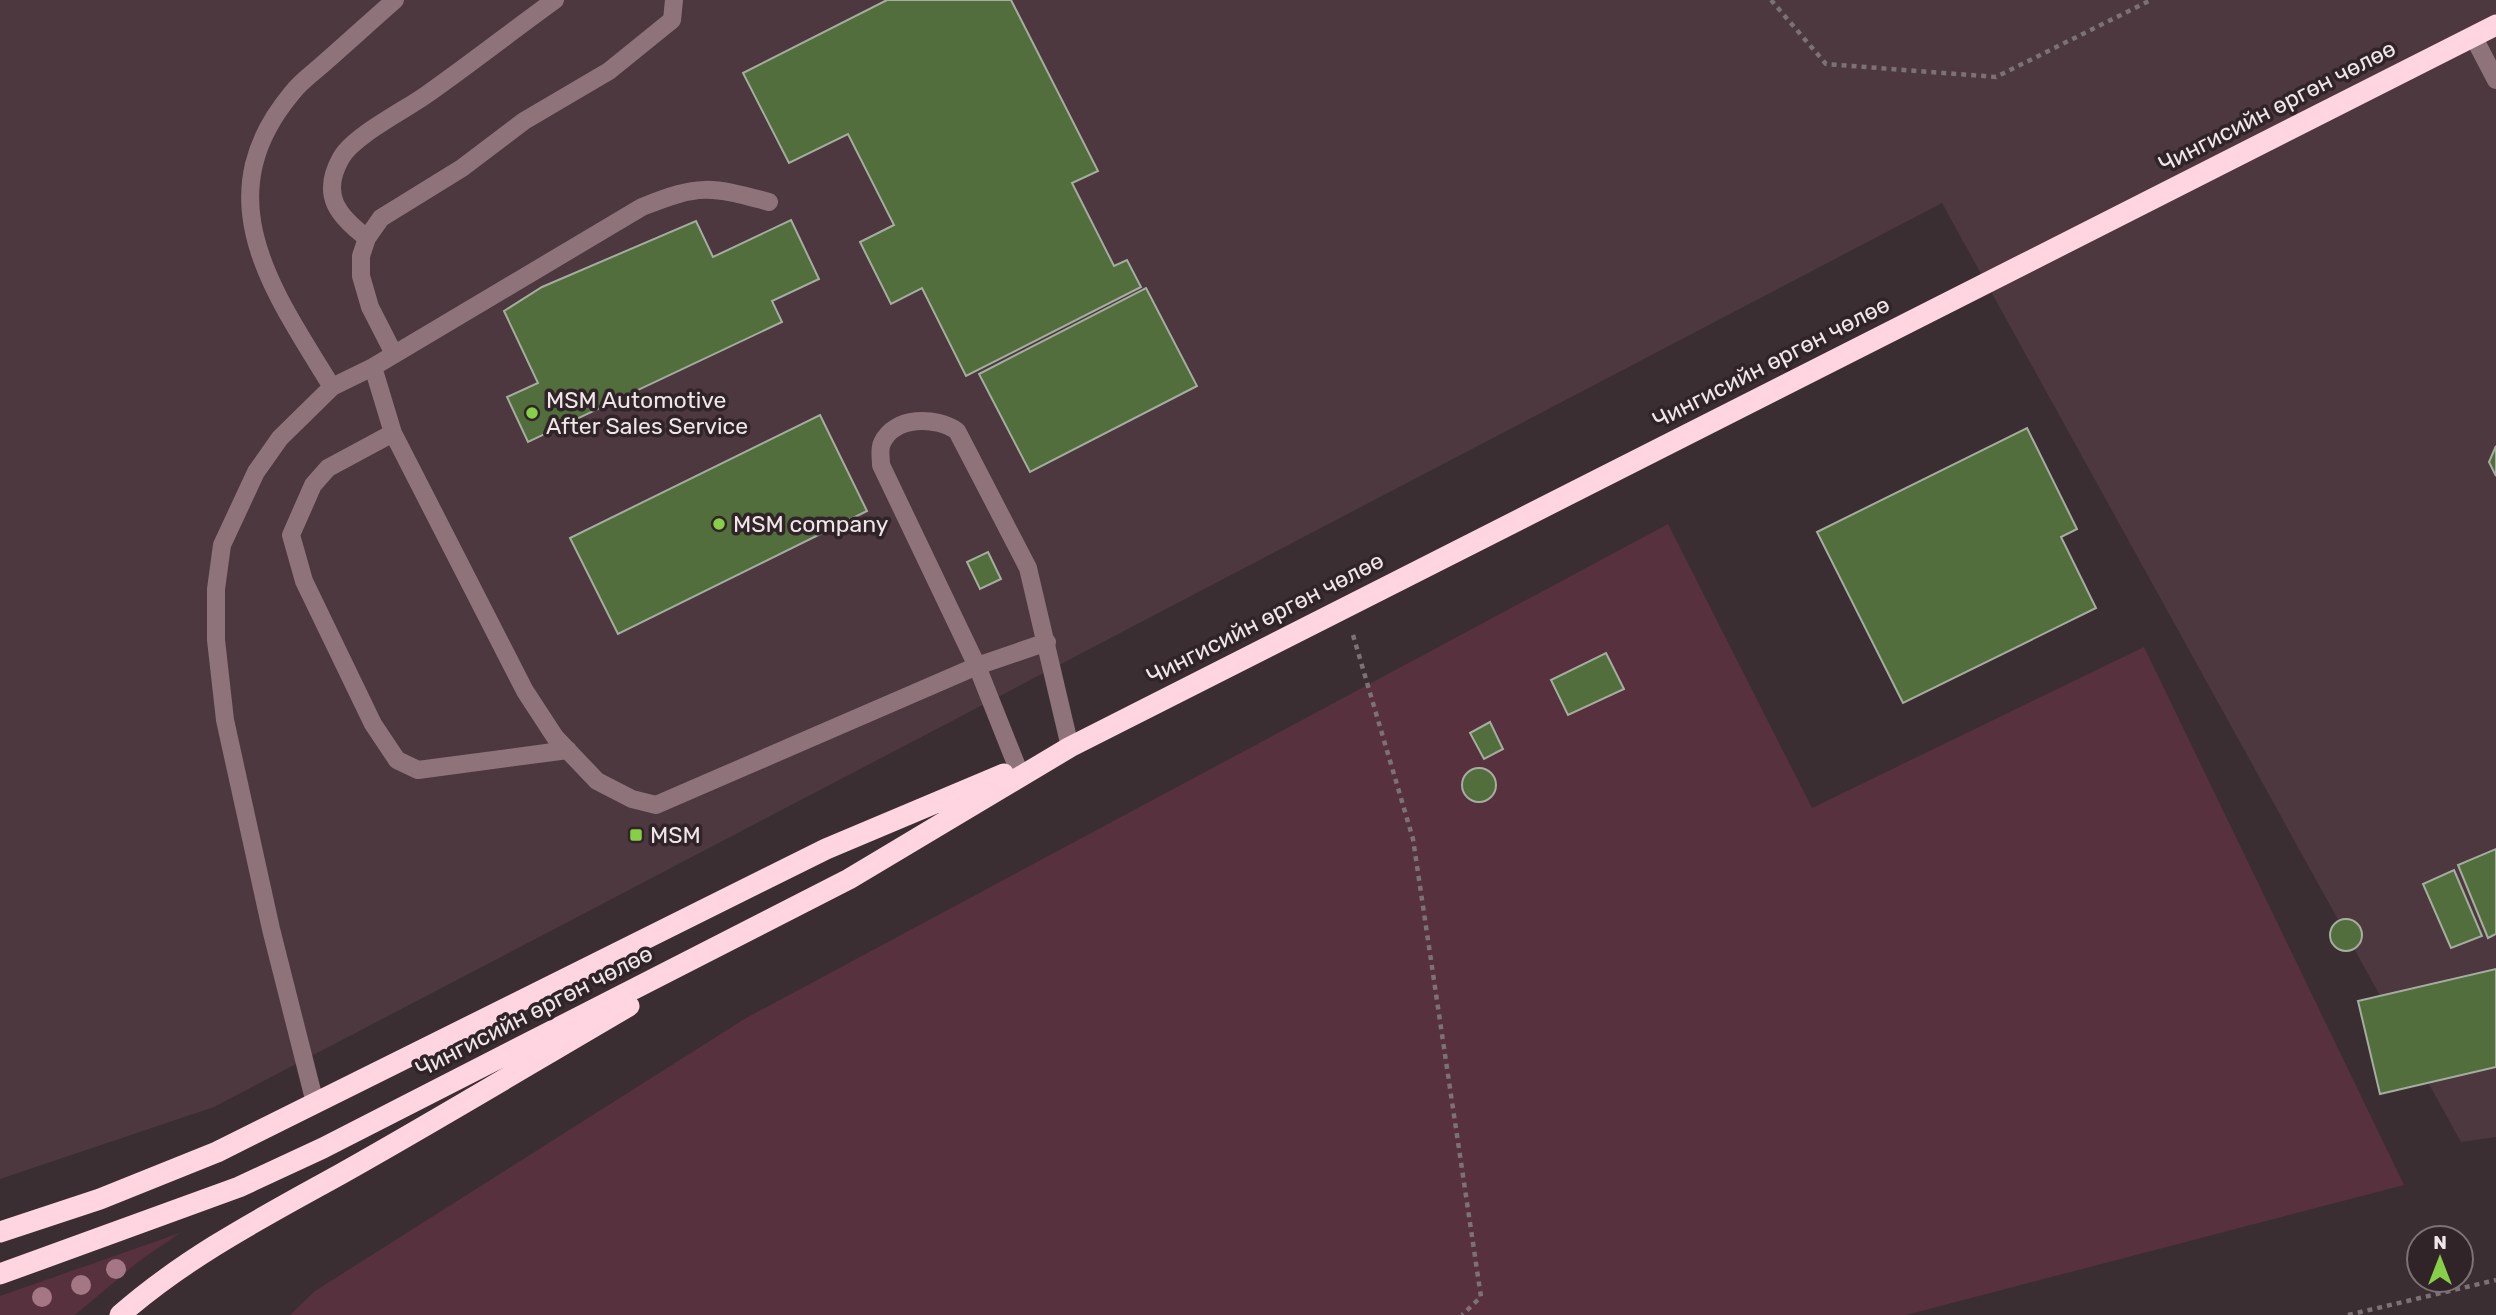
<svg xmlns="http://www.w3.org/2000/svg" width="2496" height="1315" viewBox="0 0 2496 1315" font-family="Rubik,sans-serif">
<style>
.built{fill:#4c383e}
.green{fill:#57313d}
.building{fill:#526e3c;stroke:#a5ada0;stroke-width:2}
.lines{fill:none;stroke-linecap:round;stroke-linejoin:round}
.path{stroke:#7c7174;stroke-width:4.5;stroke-dasharray:5 5;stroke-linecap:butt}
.minor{stroke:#8f737b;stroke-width:18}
.highway{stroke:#fed5e0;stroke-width:21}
.tree{fill:#a57785}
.poi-dot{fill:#88cf49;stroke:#302428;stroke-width:2.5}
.labels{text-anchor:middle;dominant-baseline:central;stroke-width:7;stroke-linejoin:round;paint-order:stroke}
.street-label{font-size:23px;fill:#efe6e8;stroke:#302428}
.poi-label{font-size:23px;fill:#efe6e8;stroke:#302428;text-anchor:start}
</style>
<rect width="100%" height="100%" fill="#3b2e32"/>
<path class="built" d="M0 0H2496V1137L2461 1142 1942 203 214 1107 0 1179Z"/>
<path class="green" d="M1668 524 1812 808 2144 647 2404 1185 1906 1315H290L315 1291 746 1018Z
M180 1233 139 1261 75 1315H0V1296Z"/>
<path class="building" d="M887 0H1011L1098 171 1072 183 1114 266 1127 260 1141 287 966 376 922 288 891 304 860 242 894 225 848 134 789 163 743 73Z
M791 220 819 279 772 301 782 322 528 442 507 397 538 383 504 311 542 287 696 221 713 257Z
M1146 288 1197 386 1030 472 979 374Z
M820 415 867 511 618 634 570 538Z
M2027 428 2077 529 2061 537 2096 608 1903 703 1817 532Z
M2496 446V476L2489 462Z
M988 552 1001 579 980 589 967 562Z
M1606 653 1624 689 1568 715 1551 680Z
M1490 722 1503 749 1484 759 1470 733Z
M1462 785a17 17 0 1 1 34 0a17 17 0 1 1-34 0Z
M2496 849V934L2488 938 2458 865Z
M2454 870 2482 936 2451 948 2423 884Z
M2330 935a16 16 0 1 1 32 0a16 16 0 1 1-32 0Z
M2496 969V1067L2380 1094 2358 1001Z"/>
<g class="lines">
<path class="path" d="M1771 0 1826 64 1996 77 2151 0
M1353 635 1413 839 1481 1297 1462 1315
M2348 1315 2496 1280"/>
<path class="minor" d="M2473 36 2496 80
M367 238C338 216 320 195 341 158 353 136 405 110 426 95 470 64 512 31 555 0
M394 354 370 307 361 276V256L367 238 381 218 462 168 524 121 609 71 672 20 674 0
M373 367 393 433 525 691 555 737 597 781 632 799 656 805 977 666 1047 642
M332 387C273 291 204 198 292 93 300 82 313 73 323 64 347 43 371 21 395 0
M393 433 328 468 313 485 291 535 304 581 373 724 397 760 418 770 568 750
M1018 769 977 666 881 465C881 458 879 449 882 443 894 416 936 416 957 431L1028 568 1070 747
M315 1103 271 929 225 720 216 640V589L222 545 256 472 280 438 332 387 373 367 642 207C700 184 709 186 769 202"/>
<path class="highway" d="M0 1232 100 1199 217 1152 826 849 1004 774
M0 1274 239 1187 323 1148 849 879 1070 747 2496 25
M120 1315C186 1257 263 1217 339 1175 437 1120 533 1062 629 1006"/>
</g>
<g class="tree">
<circle cx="116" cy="1269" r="10"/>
<circle cx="81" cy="1285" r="10"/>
<circle cx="42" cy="1297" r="10"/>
</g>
<g class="poi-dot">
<circle cx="532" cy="413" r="7"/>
<circle cx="719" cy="524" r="7"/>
<rect x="629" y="828" width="14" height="14" rx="3.5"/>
</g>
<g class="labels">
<g class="street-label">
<text transform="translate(2277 106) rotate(-27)">Чингисийн өргөн чөлөө</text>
<text transform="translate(1771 362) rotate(-27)">Чингисийн өргөн чөлөө</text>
<text transform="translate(1265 618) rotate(-27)">Чингисийн өргөн чөлөө</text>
<text transform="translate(534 1011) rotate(-27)">Чингисийн өргөн чөлөө</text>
</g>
<g class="poi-label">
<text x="546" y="400">MSM Automotive<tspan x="546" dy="26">After Sales Service</tspan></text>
<text x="733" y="524">MSM company</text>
<text x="650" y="835">MSM</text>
</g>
</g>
<g transform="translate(2440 1259)"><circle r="33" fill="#302428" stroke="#7c7275" stroke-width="2"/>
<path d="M0-5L12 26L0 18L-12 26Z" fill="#88cf49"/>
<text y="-10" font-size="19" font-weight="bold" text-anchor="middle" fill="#efe6e8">N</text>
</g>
</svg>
